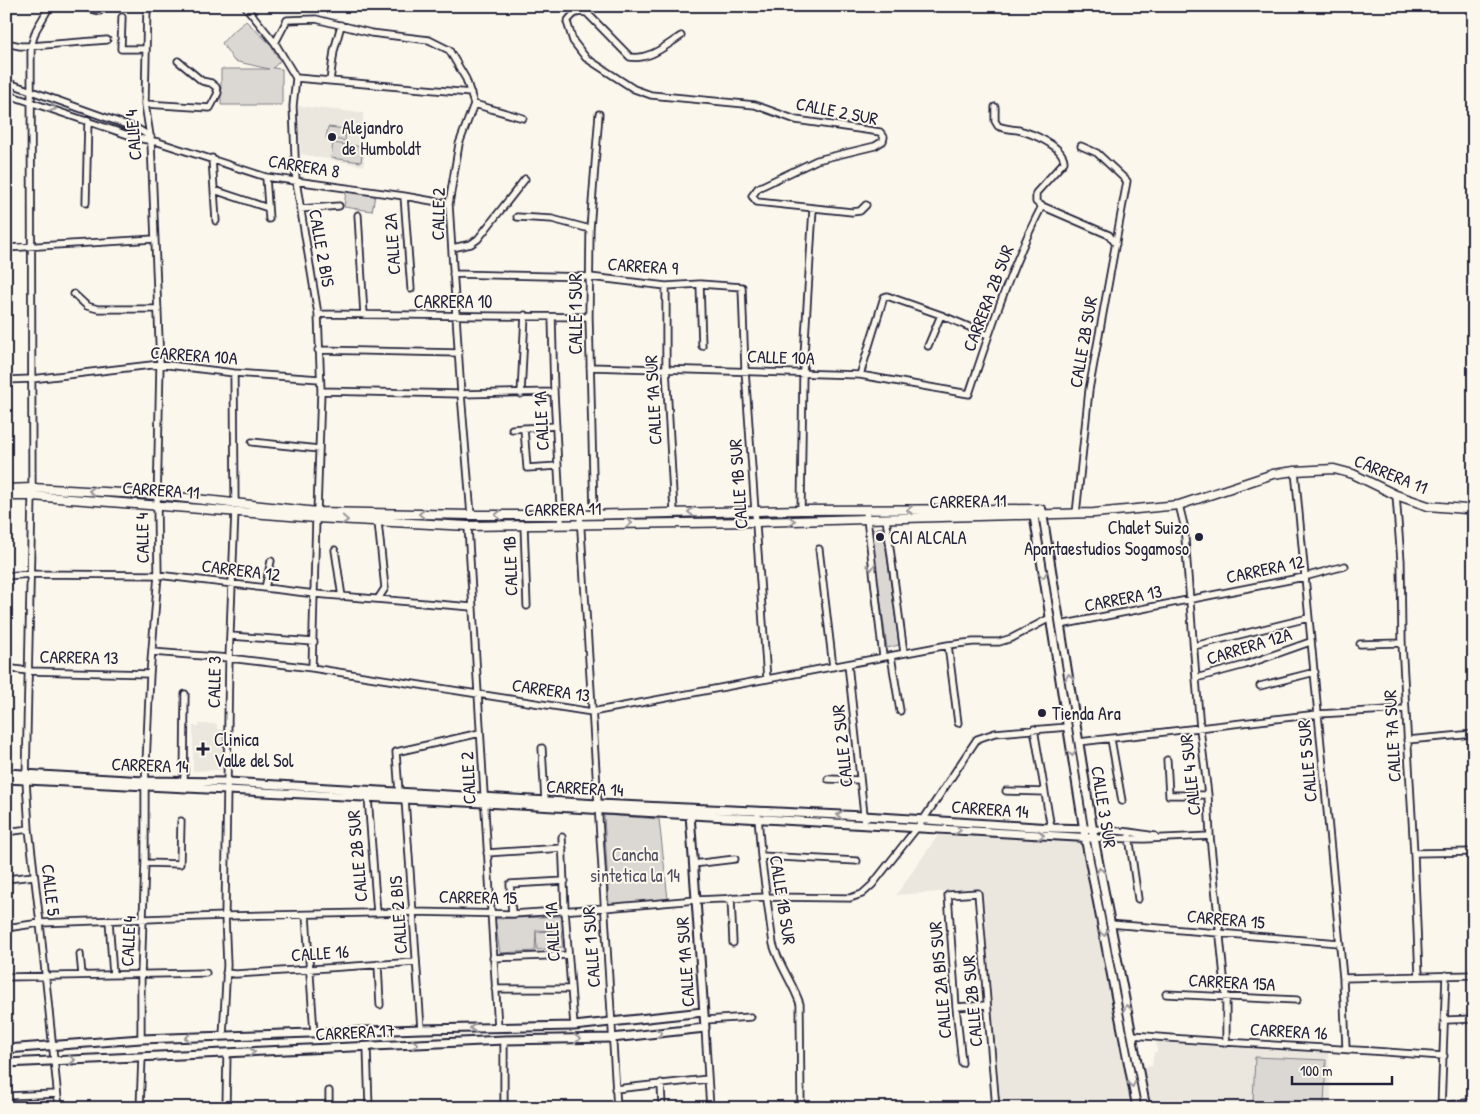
<svg xmlns="http://www.w3.org/2000/svg" width="1480" height="1114" viewBox="0 0 1480 1114" font-family="'Patrick Hand',sans-serif">
<style>
.built{fill:#ebe7df}
.green{fill:#dbd8d3;stroke:#7e7d87}
.lines{fill:none;stroke-linecap:round;stroke-linejoin:round}
.minor-casing{stroke:#22223b;stroke-width:9}
.tertiary-casing{stroke:#22223b;stroke-width:11}
.secondary-casing{stroke:#22223b;stroke-width:11}
.minor{stroke:#fbf7ec;stroke-width:5.5}
.tertiary{stroke:#fbf7ec;stroke-width:7}
.secondary{stroke:#fbf7ec;stroke-width:8}
.oneway{stroke:#99979c}
.poi-dot{fill:#22223b;stroke:#fbf7ec;stroke-width:2}
.labels{text-anchor:middle;dominant-baseline:central;stroke-width:4;stroke-linejoin:round;paint-order:stroke}
.street-label{font-size:18px;fill:#22223b;stroke:#fbf7ec}
.poi-label{font-size:18px;fill:#22223b;stroke:#fbf7ec;text-anchor:start}
.park-label{font-size:18px;fill:#505061;stroke:#fbf7ec}
</style>
<rect width="100%" height="100%" fill="#fbf7ec"/>
<filter id="ink" filterUnits="userSpaceOnUse"><feTurbulence type="fractalNoise" baseFrequency=".02" numOctaves="2"/><feDisplacementMap in="SourceGraphic" scale="10" xChannelSelector="R" yChannelSelector="G"/><feConvolveMatrix kernelMatrix="1 2 1 2 8 2 1 2 1" color-interpolation-filters="sRGB"/></filter>
<g filter="url(#ink)">
<path class="built" d="M298 106 363 113 364 166 301 154 298 120Z
M199 724H217V729L223 730V770L193 771V726H199Z
M938 835 1083 842 1132 1108H1001L982 889 896 895Z
M1156 1041 1328 1053 1332 1108H1152L1143 1067 1152 1066 1154 1052H1157Z"/>
<path class="green" d="M246 21 269 43 280 61 273 68 282 69V105H221V69H269L234 61 222 43 230 34Z
M328 127 346 129 345 141 326 138Z
M333 143 363 147 361 162 331 158Z
M346 191 375 196 372 211 344 207Z
M883 527 899 645 887 648 871 529Z
M604 815 659 819 668 899 609 905Z
M563 916 564 930 561 931 563 947 537 950 536 932 553 931 536 930 535 951 500 953 495 919Z
M1255 1057 1326 1060 1324 1105H1322L1321 1108H1276V1103L1253 1102Z"/>
<g class="lines">
<g class="minor-casing">
<path id="minor" d="M79 6 100 11 101 6
M245 6 275 43 296 78 293 106 296 181 318 314 321 391 317 512
M122 17 121 49H146
M681 36C665 46 650 60 630 57L587 13C577 11 573 13 567 22L573 41 586 58 634 89 651 95 755 105 796 120 880 132 884 137 883 141 875 146 817 160 758 188 752 196 757 202 852 212 860 211 866 205
M6 43 20 46H31L107 40
M275 43 287 20 316 19 371 33 429 40 449 50 466 79 474 104 459 144 449 204 461 394 471 515
M296 78 471 93
M330 81 334 51 341 25
M6 82 138 129 151 137
M6 94 137 138 158 142 266 177 404 196 449 204
M145 104 210 108 218 93 216 87 211 83 202 81 178 61
M474 104 523 118
M995 107V121L998 126C1005 129 1011 129 1018 130 1031 133 1064 146 1064 162L1036 193V202L1042 206 1109 235 1116 244
M212 158 216 221
M266 177 269 219
M214 190 268 208
M404 196 411 289
M86 203 88 120
M300 209 339 206
M358 215 364 315
M517 217 552 219 590 229
M6 248 154 239
M452 248 471 244 478 239 525 179
M453 274 590 277 666 286 700 284 742 287 745 370 767 679
M700 284 702 346
M666 286V368L674 512
M74 294 87 306 98 309H158
M318 314 589 317
M552 317 554 392 561 524
M928 346 941 315
M318 350 459 353
M590 367 860 375 969 394C990 331 1011 266 1042 206
M234 373 235 504
M860 375 884 297 887 296 941 315 988 335
M6 380 32 379 160 364 234 373 320 379
M321 391 461 394 554 392
M521 394 525 315
M524 428 527 468 558 466
M512 429 556 426
M252 442 319 449
M1295 471 1343 978 1346 1048
M32 488 31 46 36 30 50 6
M1396 495 1401 561 1402 643 1414 853 1419 976
M32 496 26 780 29 829 40 923 59 1108
M1179 505 1184 525 1200 729 1208 795 1210 836 1226 997V1043
M801 510 803 372 813 209
M866 510 883 657
M594 514 589 317 590 229 599 114
M1076 514 1089 390 1127 181 1097 153 1081 146
M580 515 617 1108
M886 518 904 653
M524 525 527 606
M468 526 498 1028
M819 549 833 667
M335 550 342 597
M6 576 31 574 158 575 315 594 472 607
M265 588 271 561
M378 599 385 588 378 522
M1060 625 1304 577 1345 566
M230 636 314 642
M1360 644 1402 643
M948 645 958 723
M1194 646 1308 618
M152 652 229 658 312 668 592 712 948 645 973 642H999L1012 638 1050 618
M891 656 900 711
M848 664 865 824
M6 668 28 671 150 674
M312 668 316 518
M1196 678 1245 665 1310 642
M1260 686 1315 672
M1034 729 1051 828
M1111 739 1122 801
M1407 740 1474 734
M1079 742 1318 714 1405 709
M542 748 545 801
M1167 760 1169 795H1208
M828 779 860 780
M184 781 185 694
M1006 791 1045 792
M399 792 396 752 480 733
M368 797 377 913
M405 799 421 1029
M758 816 761 856 773 944C779 965 793 983 800 1004L801 1108
M1093 829 1129 832 1155 836
M6 832 29 829
M1129 836 1138 899
M562 837 565 910 574 1026
M1094 838 1144 839 1210 836
M487 853 563 848
M1414 853 1474 852
M761 856 857 861
M145 863 180 864 181 821
M693 864 735 859
M6 879 34 876
M731 898 733 943
M512 914 510 884 565 881
M306 915 314 1033
M109 920 113 975
M1110 924 1339 943
M6 928 40 923 225 916 413 912 512 914 604 908 696 900 766 897 850 898 862 894 872 885 923 820 977 739 995 733 1068 727
M80 954 82 975
M493 958 568 955
M378 964 380 1005
M226 973 236 974 416 962
M6 977 206 973
M1343 978 1474 975
M495 989H571
M1166 994 1297 1000
M956 1007 987 1005
M705 1020 751 1017
M1446 1020 1474 1019
M705 1028 710 1108
M1132 1035C1236 1044 1340 1048 1444 1056
M223 1036 227 965 225 916 229 658 235 511
M141 1039V975L145 863V787L150 674 158 575 157 505 160 364 151 142 145 104 147 6
M504 1040V1108
M367 1047 369 1108
M962 1063 956 1007 948 895 978 893 996 1108
M661 1083 662 1108
M615 1089 708 1079
M6 1096 57 1094
M1441 1106 1474 1102
M140 1108 142 1057
M226 1108 227 1053
M329 1108V1091
M1441 1108 1446 975"/>
</g>
<g class="tertiary-casing">
<path id="tertiary" d="M1033 510 1085 837 1137 1108
M1042 510 1094 838 1146 1108
M6 773 145 781 228 782 598 804 864 816 1051 828 1093 829
M6 779 484 803 1094 838
M6 1049 141 1039 421 1029 574 1026 703 1012
M6 1063 504 1040 612 1038 705 1028 690 814"/>
</g>
<g class="secondary-casing">
<path id="secondary" d="M6 489 32 488 158 495 317 512 471 515H580L801 510 1040 509
M6 496H32L316 518 468 526 756 522 1094 513 1179 505 1273 474 1295 471 1334 469 1353 474 1396 495 1428 506 1466 509 1474 508"/>
</g>
<use href="#minor" class="minor"/>
<use href="#tertiary" class="tertiary"/>
<use href="#secondary" class="secondary"/>
</g>
<defs><path id="oneway-chevron" d="M-2-3.5L2.5 0L-2 3.5" fill="none" stroke-width="1.6" stroke-linecap="round" stroke-linejoin="round" transform="scale(1.25)"/></defs>
<g class="oneway">
<use href="#oneway-chevron" transform="translate(53 108) rotate(18)"/>
<use href="#oneway-chevron" transform="translate(92 491) rotate(-177)"/>
<use href="#oneway-chevron" transform="translate(910 510) rotate(180)"/>
<use href="#oneway-chevron" transform="translate(691 512) rotate(179)"/>
<use href="#oneway-chevron" transform="translate(422 514) rotate(-179)"/>
<use href="#oneway-chevron" transform="translate(498 515) rotate(180)"/>
<use href="#oneway-chevron" transform="translate(345 520) rotate(3)"/>
<use href="#oneway-chevron" transform="translate(792 521) rotate(-2)"/>
<use href="#oneway-chevron" transform="translate(629 523) rotate(-1)"/>
<use href="#oneway-chevron" transform="translate(871 567) rotate(83)"/>
<use href="#oneway-chevron" transform="translate(1043 575) rotate(81)"/>
<use href="#oneway-chevron" transform="translate(1069 677) rotate(-99)"/>
<use href="#oneway-chevron" transform="translate(1072 753) rotate(81)"/>
<use href="#oneway-chevron" transform="translate(840 815) rotate(-177)"/>
<use href="#oneway-chevron" transform="translate(958 830) rotate(3)"/>
<use href="#oneway-chevron" transform="translate(1041 835) rotate(3)"/>
<use href="#oneway-chevron" transform="translate(1100 871) rotate(-101)"/>
<use href="#oneway-chevron" transform="translate(1104 933) rotate(79)"/>
<use href="#oneway-chevron" transform="translate(1127 1008) rotate(-101)"/>
<use href="#oneway-chevron" transform="translate(473 1028) rotate(179)"/>
<use href="#oneway-chevron" transform="translate(659 1033) rotate(-6)"/>
<use href="#oneway-chevron" transform="translate(188 1038) rotate(178)"/>
<use href="#oneway-chevron" transform="translate(577 1039) rotate(-1)"/>
<use href="#oneway-chevron" transform="translate(415 1044) rotate(-3)"/>
<use href="#oneway-chevron" transform="translate(252 1052) rotate(-3)"/>
<use href="#oneway-chevron" transform="translate(72 1060) rotate(-2)"/>
<use href="#oneway-chevron" transform="translate(1132 1084) rotate(79)"/>
</g>
</g>
<g class="poi-dot">
<circle cx="332" cy="137" r="5"/>
<circle cx="880" cy="537" r="5"/>
<circle cx="1199" cy="537" r="5"/>
<circle cx="1042" cy="713" r="5"/>
<path d="M200.5 741.5h5v5h5v5h-5v5h-5v-5h-5v-5h5z"/>
</g>
<g class="labels">
<g class="street-label">
<text transform="translate(837 111) rotate(11)">CALLE 2 SUR</text>
<text transform="translate(133 135) rotate(-95)">CALLE 4</text>
<text transform="translate(304 166) rotate(9)">CARRERA 8</text>
<text transform="translate(438 214) rotate(-89)">CALLE 2</text>
<text transform="translate(392 244) rotate(-94)">CALLE 2A</text>
<text transform="translate(322 248) rotate(80)">CALLE 2 BIS</text>
<text transform="translate(643 266) rotate(4)">CARRERA 9</text>
<text transform="translate(988 298) rotate(-69)">CARRERA 2B SUR</text>
<text x="453" y="301">CARRERA 10</text>
<text transform="translate(575 314) rotate(-90)">CALLE 1 SUR</text>
<text transform="translate(1083 342) rotate(-80)">CALLE 2B SUR</text>
<text transform="translate(194 355) rotate(4)">CARRERA 10A</text>
<text transform="translate(781 357) rotate(2)">CALLE 10A</text>
<text transform="translate(653 400) rotate(-93)">CALLE 1A SUR</text>
<text transform="translate(541 421) rotate(-93)">CALLE 1A</text>
<text transform="translate(1391 474) rotate(22)">CARRERA 11</text>
<text transform="translate(738 484) rotate(-94)">CALLE 1B SUR</text>
<text transform="translate(161 490) rotate(4)">CARRERA 11</text>
<text transform="translate(968 501) rotate(-1)">CARRERA 11</text>
<text transform="translate(563 509) rotate(-1)">CARRERA 11</text>
<text transform="translate(142 538) rotate(-91)">CALLE 4</text>
<text transform="translate(510 566) rotate(-92)">CALLE 1B</text>
<text transform="translate(1265 569) rotate(-12)">CARRERA 12</text>
<text transform="translate(241 570) rotate(7)">CARRERA 12</text>
<text transform="translate(1123 598) rotate(-11)">CARRERA 13</text>
<text transform="translate(1249 646) rotate(-17)">CARRERA 12A</text>
<text transform="translate(79 657) rotate(1)">CARRERA 13</text>
<text transform="translate(214 682) rotate(-89)">CALLE 3</text>
<text transform="translate(551 690) rotate(8)">CARRERA 13</text>
<text transform="translate(1392 736) rotate(-93)">CALLE 7A SUR</text>
<text transform="translate(842 746) rotate(-96)">CALLE 2 SUR</text>
<text transform="translate(1307 761) rotate(-95)">CALLE 5 SUR</text>
<text transform="translate(150 765) rotate(2)">CARRERA 14</text>
<text transform="translate(1190 775) rotate(-96)">CALLE 4 SUR</text>
<text transform="translate(468 778) rotate(-93)">CALLE 2</text>
<text transform="translate(585 788) rotate(3)">CARRERA 14</text>
<text transform="translate(1104 807) rotate(81)">CALLE 3 SUR</text>
<text transform="translate(990 809) rotate(4)">CARRERA 14</text>
<text transform="translate(357 856) rotate(-95)">CALLE 2B SUR</text>
<text transform="translate(51 890) rotate(83)">CALLE 5</text>
<text transform="translate(478 897) rotate(1)">CARRERA 15</text>
<text transform="translate(783 900) rotate(81)">CALLE 1B SUR</text>
<text transform="translate(398 915) rotate(-94)">CALLE 2 BIS</text>
<text transform="translate(1226 919) rotate(5)">CARRERA 15</text>
<text transform="translate(552 932) rotate(-93)">CALLE 1A</text>
<text transform="translate(128 941) rotate(-87)">CALLE 4</text>
<text transform="translate(591 947) rotate(-94)">CALLE 1 SUR</text>
<text transform="translate(320 953) rotate(-4)">CALLE 16</text>
<text transform="translate(685 962) rotate(-94)">CALLE 1A SUR</text>
<text transform="translate(940 980) rotate(-95)">CALLE 2A BIS SUR</text>
<text transform="translate(1232 982) rotate(3)">CARRERA 15A</text>
<text transform="translate(972 1001) rotate(-95)">CALLE 2B SUR</text>
<text transform="translate(1289 1031) rotate(3)">CARRERA 16</text>
<text transform="translate(355 1032) rotate(-3)">CARRERA 17</text>
</g>
<g class="poi-label">
<text x="342" y="127">Alejandro<tspan x="342" dy="21">de Humboldt</tspan></text>
<text x="1189" y="527" text-anchor="end">Chalet Suizo<tspan x="1189" dy="21">Apartaestudios Sogamoso</tspan></text>
<text x="890" y="537">CAI ALCALA</text>
<text x="1052" y="713">Tienda Ara</text>
<text x="214" y="739">Clinica<tspan x="214" dy="21">Valle del Sol</tspan></text>
</g>
<g class="park-label">
<text x="635" y="854">Cancha<tspan x="635" dy="21">sintetica la 14</tspan></text>
</g>
</g>
<rect width="1480" height="1114" fill="none" stroke="#fbf7ec" stroke-width="25"/>
<rect x="12" y="12" width="1455" height="1089" fill="none" stroke="#22223b" stroke-width="2" filter="url(#ink)"/>
<path d="M1292 1076v8h100v-8" fill="none" stroke="#22223b" stroke-width="2.5"/>
<text x="1300" y="1076" font-size="15" fill="#22223b" stroke="#fbf7ec" stroke-width="4" paint-order="stroke">100 m</text>
</svg>
